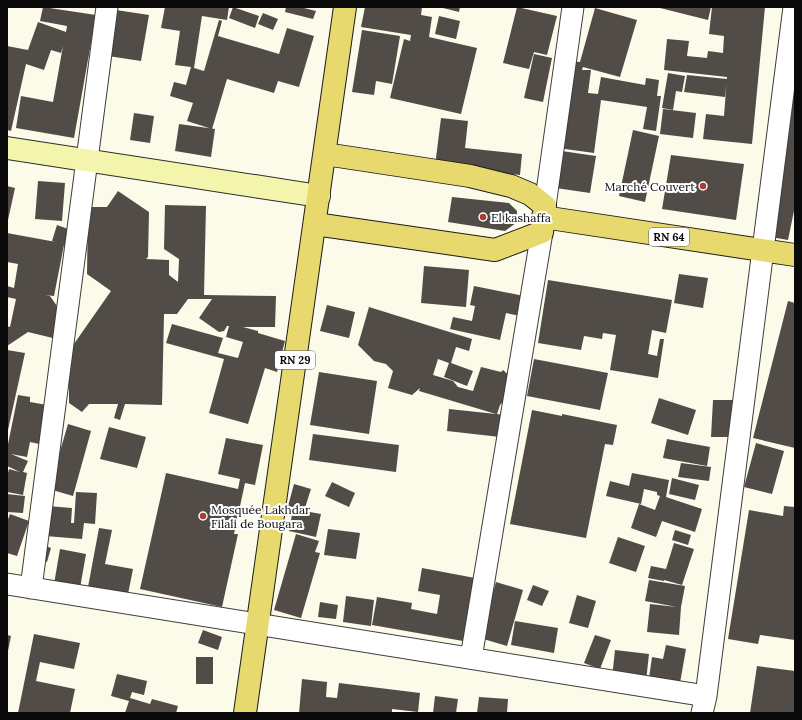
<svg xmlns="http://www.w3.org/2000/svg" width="802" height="720" viewBox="0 0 802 720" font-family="Lora,serif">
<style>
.building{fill:#514c48}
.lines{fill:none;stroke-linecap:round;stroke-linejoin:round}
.street-casing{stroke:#3d3d3d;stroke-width:23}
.secondary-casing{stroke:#2c2c2c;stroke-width:24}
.primary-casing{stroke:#1b1b1b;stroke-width:24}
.street{stroke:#fff;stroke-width:21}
.secondary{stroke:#f4f5ac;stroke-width:22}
.primary{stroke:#e7d96e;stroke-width:22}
.poi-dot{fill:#a83d34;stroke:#fff;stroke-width:1.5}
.labels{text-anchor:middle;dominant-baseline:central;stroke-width:4;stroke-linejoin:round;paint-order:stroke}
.shield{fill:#fff;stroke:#545454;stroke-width:1}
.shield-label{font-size:11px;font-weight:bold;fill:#0a0a0a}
.poi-label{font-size:12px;fill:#0a0a0a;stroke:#fff;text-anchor:start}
</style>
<rect width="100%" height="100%" fill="#fcfbe9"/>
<path class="building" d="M43 7 96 15 74 138 16 128 21 96 53 102 63 46 61 53 51 50 44 70 26 64 11 131 7 130V46L28 50 38 22 66 32 67 26 40 21Z
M165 7H229L227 20 202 16 194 68 204 71 219 20 222 21 218 36 279 54 287 28 314 36 299 87 278 81 274 93 227 79 212 129 187 121 193 103 170 96 174 82 186 85 191 67 175 65 180 31 161 28Z
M233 7 259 16 255 28 229 18Z
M286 7H300L316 11 313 19 285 12Z
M365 7H422L421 15 432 17 429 37 477 48 461 114 390 98 404 39 410 41 411 35 361 27Z
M439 7H460L459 12Z
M517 7 557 16 547 55 534 52 529 69 503 63Z
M656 7H711L708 20Z
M712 7H765L752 144 703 139 706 114 724 116 727 77 664 70 667 39 689 41 687 56 707 58 708 51 723 53 724 36 709 34Z
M595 8 637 20 620 77 583 67 582 70H591L588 93 598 94 601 77 645 85 646 78 659 80 657 96H661L656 131 643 129 647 107 601 100 594 153 558 148 569 61 580 62Z
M116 10 149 15 141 61 108 56Z
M263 13 278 19 273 30 258 24Z
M439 16 460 21 456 39 435 34Z
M362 30 400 36 392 84 376 81 374 95 352 92Z
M795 43V206L788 240 765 236Z
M534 54 552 58 543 102 524 98Z
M668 73 685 76 682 92 676 91 673 110 662 108Z
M687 75 727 79 725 97 684 92Z
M663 109 696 113 693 138 660 134Z
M134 113 154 116 150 143 130 140Z
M441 118 468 121 465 148 522 154 520 175 435 166Z
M179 124 215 129 211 157 175 151Z
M633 130 659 136 645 202 619 196Z
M555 150 596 156 590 193 549 187Z
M671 155 744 164 736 220 662 209Z
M38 181 65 183 62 221 35 219Z
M7 186 15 188 8 220H7Z
M118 191 149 212 148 257 146 259 169 260V275L178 282 179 259 164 249 165 205 206 206 204 295 276 296 275 327H243L258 331V333L285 341 277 372 265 368 248 424 209 413 224 359 166 343 172 324 223 338 218 353 238 358 243 342 226 337 229 326H227L224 331 219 332 199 318 212 299H188L177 314H164L162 405 125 404 120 420 114 418 118 404H89L82 412 69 403V351L111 291 87 274 88 207H107Z
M452 197 509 203 517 211 516 223 505 231 448 222Z
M57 225 71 230 66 246 64 245 54 296 45 295 50 296 66 319 61 340 28 332 7 346V326L10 327 16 299 7 297V286L14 288 18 264 7 262V233L56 242 52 241Z
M424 266 469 270 466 307 421 303Z
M679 274 708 278 703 308 674 303Z
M548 280 672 300 666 333 652 330 648 354 657 356 660 339H664L658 378 610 370 616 335 603 333 602 339 584 336 581 350 538 343Z
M474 286 529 297 525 317 506 313 500 340 450 329 453 317 472 321 475 306 470 305Z
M788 301 795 303V448L753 438Z
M327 305 355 312 349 338 320 331Z
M369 307 472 339 469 351 456 347 451 363 473 371 467 386 444 377 449 363 438 359 433 375 453 381 458 387 473 391 481 367 501 372 503 370 513 379 507 397 500 405 497 414 503 415 500 437 447 431 449 409 496 414 419 391 420 388 412 395 388 388 393 371 386 364 374 361 358 345Z
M7 350 25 353 8 430H7Z
M534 359 608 373 600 410 527 396Z
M319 372 377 381 369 434 310 425Z
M18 395 30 397V402L47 405 39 444 30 442 27 457 11 454 28 461 23 472 27 473 23 495 7 492V477L9 469 20 472 7 466V449Z
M659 398 696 410 688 435 651 423Z
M713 400H733L732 437H711Z
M532 410 562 416V414L617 425 613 445 605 444 586 538 510 524Z
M68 424 91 431 73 496 49 489Z
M109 427 146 437 137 468 100 459Z
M313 434 399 445 396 472 309 460Z
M226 438 263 445 255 485 245 483 234 534H238L222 607 140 589 166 473 238 489 240 479 218 474Z
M667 439 710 447 707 466 663 458Z
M756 443 784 451 772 494 744 487Z
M681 463 711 467 709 481 678 477Z
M632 473 669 480 666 497 702 509 695 532 662 521 656 537 631 528 639 504 655 510 660 496 657 495V492L644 489 641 504 606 496 610 481 629 486Z
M672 478 699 485 695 500 669 494Z
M332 482 355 493 349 507 325 496Z
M294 484 311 489 304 511 288 506Z
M76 492 97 493 95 524 84 523 82 539 45 536 48 506 72 508 71 523H74Z
M7 494 25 496 23 513 7 512Z
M784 506 795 507V640L760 635 758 644 728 639 749 510 783 516Z
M293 509 321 514 316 537 289 531Z
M10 514 29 521 17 556 7 553V522Z
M99 528 112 530 105 564 133 569 128 594 88 587Z
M328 529 360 533 356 559 324 555Z
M675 530 691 535 688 545 672 540Z
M296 534 319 541 315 552 320 553 301 618 274 610Z
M618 537 645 546 636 572 609 563Z
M674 543 694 549 682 585 664 580V581L648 578 651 566 666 569Z
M43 545 51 548 47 562 39 559Z
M60 549 86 554 80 588 54 584Z
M422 568 475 578 463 641 372 625 377 597 412 603 411 609 437 614 440 595 418 591Z
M649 580 685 586 681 607 679 635 647 632 650 604 677 607 645 601Z
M496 582 523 590 507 646 480 638Z
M533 585 549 591 542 606 527 600Z
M577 595 596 601 588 628 569 623Z
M346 596 374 600 371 626 343 622Z
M320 602 338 605 336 619 318 617Z
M515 621 558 628 554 653 511 645Z
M203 630 222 637 218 650 198 643Z
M34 634 80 643 74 669 40 662 36 681 75 689 70 713H18Z
M7 635 11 636 8 651H7Z
M595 635 611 640 600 669 584 663Z
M666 645 686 649 680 683 649 678 652 657 663 659Z
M615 650 649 654 646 681 612 678Z
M196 657H213V684H196Z
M757 666 795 671V713H750Z
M117 674 147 681 144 695 132 692 130 698 150 704 152 699 178 706 176 713H125L129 701 111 696Z
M302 679 327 682 326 697 337 698 339 683 420 693 418 712 392 709V713H299Z
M435 696 458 699 456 713H433Z
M479 697 508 699 507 713H477Z"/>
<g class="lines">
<g class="street-casing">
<path id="street" d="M545 206 573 7
M7 584 706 696
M31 588 107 7
M471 658 542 232
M702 713 706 696 794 7"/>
</g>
<g class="secondary-casing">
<path id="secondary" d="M7 148 319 196"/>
</g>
<g class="primary-casing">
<path id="primary" d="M543 217 795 255
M315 224 495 250 542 232 545 206 530 194 511 186 470 176 325 154
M245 713 345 7"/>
</g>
<use href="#street" class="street"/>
<use href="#secondary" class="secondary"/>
<use href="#primary" class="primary"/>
</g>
<g class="poi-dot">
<circle cx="703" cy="186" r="4"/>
<circle cx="483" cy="217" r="4"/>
<circle cx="203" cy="516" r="4"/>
</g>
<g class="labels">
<g class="shield">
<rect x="649" y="228" width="40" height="18" rx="3"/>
<rect x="275" y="351" width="40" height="18" rx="3"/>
</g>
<g class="shield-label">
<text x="669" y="237">RN 64</text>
<text x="295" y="360">RN 29</text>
</g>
<g class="poi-label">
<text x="695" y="186" text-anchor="end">Marché Couvert</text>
<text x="491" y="217">El kashaffa</text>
<text x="211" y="509">Mosquée Lakhdar<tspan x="211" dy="14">Filali de Bougara</tspan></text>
</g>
</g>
<rect width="802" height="720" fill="none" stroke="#0a0a0a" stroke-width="16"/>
</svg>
